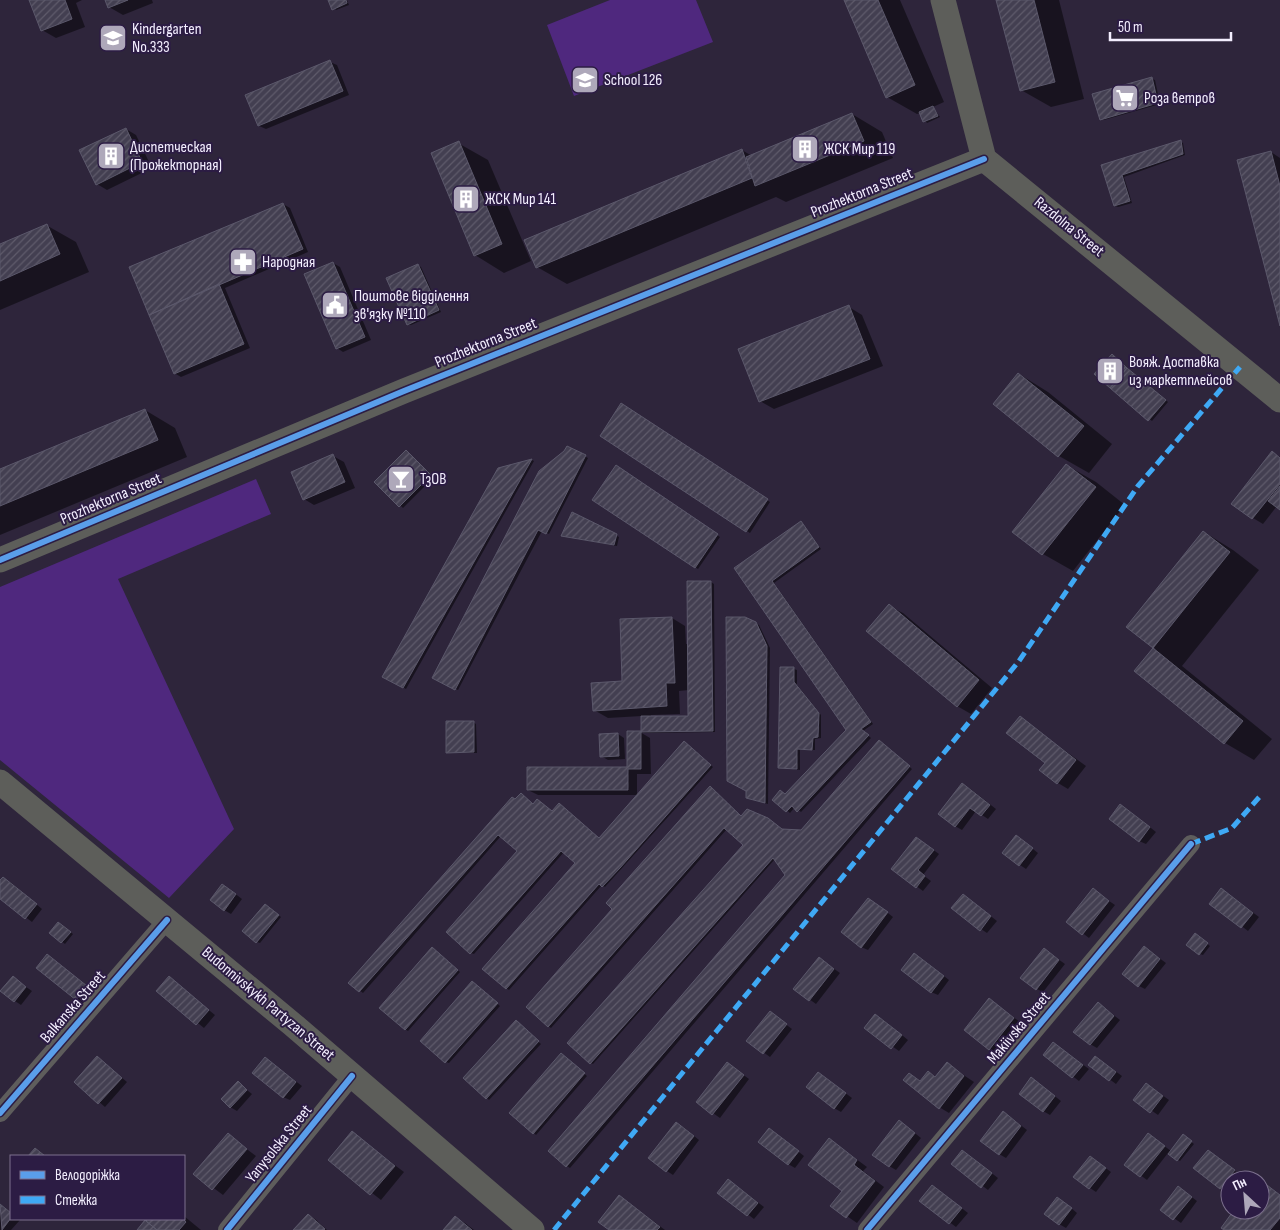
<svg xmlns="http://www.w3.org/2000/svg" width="1280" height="1230" viewBox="0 0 1280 1230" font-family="'Sofia Sans Condensed',sans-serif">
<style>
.grass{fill:#4f287e}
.shadow{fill:#0007;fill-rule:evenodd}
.building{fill:url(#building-hatch);stroke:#5b586b}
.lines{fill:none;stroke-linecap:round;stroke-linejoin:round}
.street{stroke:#5e5d5c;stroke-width:18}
.secondary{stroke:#5d5e5a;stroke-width:25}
.quiet{stroke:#3fa9f5;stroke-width:5;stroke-dasharray:10 5;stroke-linecap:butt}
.cycleway-casing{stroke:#2c1c44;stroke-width:9}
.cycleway{stroke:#5a9eea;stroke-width:6}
.labels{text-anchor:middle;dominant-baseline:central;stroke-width:4;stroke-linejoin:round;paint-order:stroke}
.poi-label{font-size:16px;fill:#f3eefe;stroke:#2c1c44;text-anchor:start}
.street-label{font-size:16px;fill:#f3eefe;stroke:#2c1c44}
</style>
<defs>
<pattern id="building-hatch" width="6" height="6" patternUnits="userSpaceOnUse" patternTransform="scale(1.25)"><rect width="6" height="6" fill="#433f51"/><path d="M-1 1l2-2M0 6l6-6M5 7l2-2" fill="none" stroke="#5f5b6b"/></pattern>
</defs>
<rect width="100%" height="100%" fill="#2e253b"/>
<path class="grass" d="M610 0H696L713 42 574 96 547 25Z
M256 479 271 514 118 579 234 829 169 898 0 760V587Z"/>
<path class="shadow" d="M31 0H82L76 3 85 27 56 38 42 30Z
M107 0H152L153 3 123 15 109 7Z
M329 0H347L349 5 336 10Z
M845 0H900L944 102 933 107 940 117 927 123 920 113 917 114 887 97Z
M997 0H1059L1084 99 1051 107 1021 90Z
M330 62 337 65 349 95 266 129 259 126Z
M1152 79 1155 80 1160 104 1104 120 1101 119Z
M852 114 882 132 893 158 786 202 776 197 567 284 537 267 742 150 752 156Z
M126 129 136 135 152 168 107 190 97 184Z
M1180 141 1183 143 1185 155 1124 177 1132 203 1118 207 1115 206 1103 166Z
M458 143 488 160 531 261 504 273 475 255Z
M1271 152 1280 158V321Z
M283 204 290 208 308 252 225 288 250 348 181 377 174 373 130 268Z
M46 225 76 242 89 272 0 310V245Z
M333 263 340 267 371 340 343 352 337 348Z
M418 265 421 267 441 312 411 325 408 324Z
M849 307 862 315 883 366 774 409 760 401Z
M1115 358 1168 402 1152 421 1095 374Z
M1019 374 1048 392 1112 444 1089 473 1059 456 995 404Z
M622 405 770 502 750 533 601 436Z
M145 410 175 428 187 457 0 535V470Z
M567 447 588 458 549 534 542 531 458 690 434 677Z
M1272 453 1280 457V508L1277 506 1263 524 1253 518Z
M409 454 433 478 403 508 376 482Z
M333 456 344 462 355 488 314 505 304 499Z
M532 460 534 461 406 689 384 677 498 469Z
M1066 465 1096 482 1125 505 1073 571 1043 554 1014 531Z
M616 467 720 537 698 569 594 499Z
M573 514 619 537 617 546 562 536Z
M801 522 821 549 774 583 873 724 863 731 871 738 801 812 795 807 790 813 774 799 786 795 848 730 735 569Z
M1204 532 1233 550 1259 570 1182 666 1272 739 1254 760 1225 743 1136 671 1155 648 1128 627Z
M711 582 714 584 715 732 642 733V716L608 718 594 710 624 682 672 618 685 626 686 644H688ZM689 690V717L651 718V715L680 714 679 691Z
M889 606 903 613 992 688 971 714 957 706Z
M756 623 759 625 770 648 768 804 751 799Z
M794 669 797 670V685L821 715V738L815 739V750H800V770L780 767Z
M1020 718 1086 766 1068 789 1058 783Z
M473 722 476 724 477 753 447 752Z
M640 732 650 738 651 774H637V795H538L528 790 628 768Z
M618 734 624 738 625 759 608 760 601 756Z
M882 743 912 769 570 1168 567 1166 549 1151 786 875 775 859 593 1064 591 1063 745 845 727 829 551 1028 548 1026 614 909 710 788 742 817 783 831 802 832Z
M687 745 713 767 605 887 602 885 509 990 506 988 577 863 564 852 474 954 471 953 519 851 501 836 363 993 350 983 513 798 552 813 599 839Z
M969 788 996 809 988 819 976 811 962 830 955 826Z
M1127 809 1156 832 1146 844 1139 841Z
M917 838 939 854 923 875 931 881 923 891 893 869Z
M1023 841 1038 853 1026 869 1020 865Z
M0 882H10L42 909 32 922 0 898Z
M229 889 242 899 231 914 224 910Z
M1093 890 1115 905 1089 938 1068 922Z
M1228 894 1259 917 1248 931 1211 903Z
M969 899 997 921 987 933 981 929Z
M875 903 893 917 868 950 861 947Z
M268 907 281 917 260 943 257 942Z
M61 925 73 934 65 944 51 933Z
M1198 936 1210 946 1203 955 1200 954Z
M1044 949 1065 964 1043 992 1037 989Z
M435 950 460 972 408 1031 405 1029Z
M1151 952 1166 963 1145 989 1139 986Z
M47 956 93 991 83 1003 76 999Z
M819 958 840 973 816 1004 795 989Z
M921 958 949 980 938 995 931 992Z
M13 978 32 991 21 1005 15 1001Z
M169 978 215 1015 204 1028 158 991Z
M475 984 500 1006 449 1063 446 1062Z
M989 1000 1023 1024 1000 1055 990 1049Z
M1099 1004 1120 1020 1097 1048 1090 1044Z
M776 1017 792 1029 770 1057 748 1041Z
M882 1019 908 1040 899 1051 866 1028Z
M519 1024 541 1044 489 1100 487 1098Z
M1053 1043 1089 1069 1079 1081 1044 1055Z
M564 1056 587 1076 536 1135 534 1133Z
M1096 1057 1122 1076 1116 1084 1090 1065Z
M98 1058 127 1082 105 1107 76 1082Z
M265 1058 302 1086 290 1100 283 1097Z
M727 1063 749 1079 720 1118 697 1102Z
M947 1064 974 1082 949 1113 939 1107 909 1074 921 1081 928 1072 936 1077Z
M824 1077 852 1098 841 1112 834 1108Z
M238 1083 252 1094 237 1111 230 1107Z
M1038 1083 1061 1101 1050 1115 1043 1111Z
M1147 1084 1169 1100 1158 1115 1135 1099Z
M1010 1117 1027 1130 1006 1158 999 1154Z
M906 1126 921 1138 896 1170 889 1166Z
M683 1127 699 1140 673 1175 667 1171Z
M352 1133 404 1172 381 1200 330 1160Z
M776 1134 804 1156 795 1168 788 1164Z
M228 1135 256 1156 223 1195 195 1174Z
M1186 1138 1194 1144 1180 1161 1168 1153 1147 1180 1125 1164 1155 1139 1171 1151Z
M829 1139 867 1167 863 1171 884 1187 857 1223 832 1206 844 1191Z
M963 1151 998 1178 988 1190 953 1164Z
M1215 1155 1240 1175 1237 1180H1230V1189L1227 1192 1195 1168Z
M1091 1157 1111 1172 1096 1192 1090 1188Z
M1260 1181 1280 1195V1230H1226L1236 1210H1260Z
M734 1184 764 1207 754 1219 719 1193Z
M938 1190 968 1213 956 1227 921 1201Z
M1185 1192 1197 1201 1181 1223 1162 1210Z
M619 1197 629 1203 665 1230H611Z
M1064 1202 1077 1213 1066 1228 1059 1224Z
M0 1204 11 1213V1219L20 1220 11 1230H0Z
M308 1215 315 1219 327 1230H295Z
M184 1216 201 1230H139L149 1219H184Z
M455 1217 465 1223 474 1230H445Z"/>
<path class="building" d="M29 0H65L72 19 41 31Z
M105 0H128L108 8Z
M328 0H346L347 3 332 10Z
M844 0H878L915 85 886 98Z
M996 0H1034L1055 82 1020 91Z
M330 60 343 91 258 126 245 95Z
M1152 77 1158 103 1100 120 1092 94Z
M933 106 938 116 923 122 919 112Z
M852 113 864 141 755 186 746 157Z
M126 128 142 162 96 185 79 150Z
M1181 140 1183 154 1122 175 1130 201 1114 206 1101 165Z
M459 141 502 244 474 256 431 153Z
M742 149 752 178 536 268 524 240Z
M1271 151 1280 186V326L1237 160Z
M283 203 303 249 149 315 129 267Z
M47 224 60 254 0 281V244Z
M333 262 365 337 336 349 304 274Z
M418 264 439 310 407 325 386 278Z
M219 284 244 344 174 374 149 315Z
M849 305 870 359 759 402 738 349Z
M1112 354 1127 368 1110 388 1094 374Z
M1127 368 1166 400 1148 421 1110 388Z
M1018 373 1084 426 1058 457 993 404Z
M621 403 768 499 746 532 600 436Z
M145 409 158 440 0 506V469Z
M567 446 586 455 546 534 538 530 455 690 432 678 539 471 564 451Z
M406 450 431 475 399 507 374 482Z
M1272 451 1280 458V484L1252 519 1231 504Z
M333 454 345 482 303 500 291 472Z
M532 459 403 688 382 677 498 468Z
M1066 464 1096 487 1042 555 1012 532Z
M616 465 718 534 695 568 592 500Z
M1280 486V510L1268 501Z
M572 512 617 534 614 545 561 536Z
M801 521 819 547 772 581 871 722 861 729 869 735 797 812 792 806 786 812 772 800 780 790 785 794 846 730 734 568Z
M1203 531 1230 552 1153 648 1126 627Z
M687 581H711L713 731 641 732V716H688Z
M889 604 979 680 957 707 866 631Z
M672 617 675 683H666L667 706 593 711 591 683 622 681 620 619Z
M726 617H745L756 622 767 646 765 803 746 798V791L727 781Z
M1153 648 1243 721 1224 744 1134 671Z
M780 667H794V682L819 713 818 737 813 738 812 750 797 749V769L778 768Z
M1020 716 1076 760 1057 784 1039 770 1045 763 1006 733Z
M446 721H474V752L446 753Z
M627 731H641V769H628V790H527V767H627Z
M618 733 619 756 600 757 599 734Z
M879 740 910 766 566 1167 548 1151 785 875 773 858 590 1064 567 1043 743 845 724 828 548 1027 526 1007 612 909 606 903 710 786 741 816 747 809 768 818 782 829 801 830Z
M684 741 711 765 620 868 602 887 599 884 506 989 482 969 575 863 561 851 470 954 446 932 517 851 498 835 359 992 348 983 512 797 515 799 521 793 533 804 537 799 552 811 559 803 599 838Z
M962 783 990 805 981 816 970 808 955 827 938 814Z
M1120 804 1150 827 1139 842 1109 819Z
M1016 835 1033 848 1019 866 1002 853Z
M916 837 934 850 918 870 925 876 916 888 891 869Z
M3 877 37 904 25 919 0 899V880Z
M222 884 236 894 224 911 210 900Z
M1093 888 1109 901 1082 935 1066 922Z
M1221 888 1253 913 1241 928 1209 904Z
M963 894 991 916 980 931 951 908Z
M868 898 888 912 861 948 841 932Z
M265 904 279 915 256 943 242 931Z
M58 922 71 932 61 943 49 933Z
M1195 933 1208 943 1199 955 1186 945Z
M1144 946 1160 959 1138 987 1122 974Z
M432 947 458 970 405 1030 379 1008Z
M1044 948 1059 960 1036 990 1020 978Z
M914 953 944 976 931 993 901 970Z
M47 954 87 986 76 1000 36 968Z
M819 957 834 969 809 1001 793 989Z
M13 976 26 987 14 1002 0 991Z
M169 976 209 1010 196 1025 156 991Z
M472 981 498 1003 445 1063 420 1041Z
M989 998 1014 1018 989 1050 964 1030Z
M1098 1002 1114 1016 1090 1045 1073 1032Z
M770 1011 787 1024 763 1054 746 1041Z
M875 1014 902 1035 891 1049 864 1028Z
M516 1020 539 1041 486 1099 463 1078Z
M1053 1042 1083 1065 1072 1078 1043 1055Z
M561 1053 585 1073 533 1134 509 1113Z
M97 1056 122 1078 98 1104 74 1082Z
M1095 1056 1116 1072 1109 1081 1088 1065Z
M265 1057 296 1082 283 1098 252 1073Z
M727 1062 744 1075 712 1115 696 1102Z
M947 1062 964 1076 939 1109 903 1080 909 1073 920 1081 928 1071 935 1077Z
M818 1072 846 1093 834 1109 806 1087Z
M1031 1077 1055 1096 1043 1112 1019 1094Z
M238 1081 247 1090 230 1108 221 1099Z
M1146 1083 1163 1096 1150 1113 1133 1100Z
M1003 1111 1021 1126 999 1155 980 1141Z
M899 1120 915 1133 889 1167 872 1155Z
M676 1122 694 1136 666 1172 648 1158Z
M769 1128 799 1151 788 1165 758 1142Z
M352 1131 395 1166 370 1195 328 1160Z
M228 1133 247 1149 212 1190 193 1174Z
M1148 1133 1165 1146 1140 1177 1124 1165Z
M1183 1134 1192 1141 1177 1161 1168 1154Z
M829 1138 857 1160 854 1165 875 1181 846 1218 830 1206 842 1191 808 1165Z
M35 1148 45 1156H28Z
M962 1150 992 1173 981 1188 951 1164Z
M1208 1150 1235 1170 1220 1189 1193 1168Z
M1090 1156 1106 1168 1089 1189 1073 1177Z
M728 1179 758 1203 747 1216 717 1193Z
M1259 1179 1280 1195V1218L1270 1230H1224L1221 1228 1234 1210H1260Z
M932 1185 962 1208 949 1224 919 1201Z
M1178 1186 1192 1197 1173 1220 1160 1210Z
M619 1195 660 1227 657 1230H609L598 1222Z
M1057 1197 1072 1208 1059 1225 1044 1214Z
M0 1204 11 1213V1218L2 1230Z
M308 1214 325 1229 324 1230H293Z
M455 1216 472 1230H443Z
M148 1219H183L186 1222 179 1230H157L146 1221Z
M145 1220 146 1221 157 1230H137Z"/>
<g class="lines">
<path class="street" d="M0 1113 167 920
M227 1230 352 1076
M867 1230 1191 844"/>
<path class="secondary" d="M943 0 984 159 1280 400
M0 560 404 391 984 159
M0 782 292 1024 532 1230"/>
<path class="quiet" d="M1191 844 1232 828 1262 794
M554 1230 1019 661 1138 486 1240 367"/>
<g class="cycleway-casing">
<path id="cycleway" d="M0 560 404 391 984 159
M0 1113 167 920
M227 1230 352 1076
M867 1230 1191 844"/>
</g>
<use href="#cycleway" class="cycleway"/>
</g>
<defs>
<g id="school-square" transform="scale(1.4375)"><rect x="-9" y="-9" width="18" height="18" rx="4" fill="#aea8ba" stroke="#2c1c44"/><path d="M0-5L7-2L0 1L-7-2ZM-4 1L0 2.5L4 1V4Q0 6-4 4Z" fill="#fff"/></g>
<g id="supermarket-square" transform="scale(1.4375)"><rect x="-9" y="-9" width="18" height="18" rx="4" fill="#aea8ba" stroke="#2c1c44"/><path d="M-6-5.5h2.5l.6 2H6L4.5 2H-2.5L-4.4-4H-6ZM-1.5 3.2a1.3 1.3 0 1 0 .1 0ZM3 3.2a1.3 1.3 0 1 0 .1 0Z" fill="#fff"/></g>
<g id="building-square" transform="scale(1.4375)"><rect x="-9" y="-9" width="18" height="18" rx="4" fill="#aea8ba" stroke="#2c1c44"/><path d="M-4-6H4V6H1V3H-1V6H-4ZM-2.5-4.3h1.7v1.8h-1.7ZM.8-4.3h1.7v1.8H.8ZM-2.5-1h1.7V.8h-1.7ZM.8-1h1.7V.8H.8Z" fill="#fff"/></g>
<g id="pharmacy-square" transform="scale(1.4375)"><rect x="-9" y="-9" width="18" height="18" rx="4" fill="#aea8ba" stroke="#2c1c44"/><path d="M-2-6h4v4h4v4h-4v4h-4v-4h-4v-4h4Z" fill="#fff"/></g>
<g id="civic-square" transform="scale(1.4375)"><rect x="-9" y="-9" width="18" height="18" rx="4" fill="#aea8ba" stroke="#2c1c44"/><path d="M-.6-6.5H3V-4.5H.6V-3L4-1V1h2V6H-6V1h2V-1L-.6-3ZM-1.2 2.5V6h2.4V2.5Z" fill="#fff"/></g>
<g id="bar-square" transform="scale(1.4375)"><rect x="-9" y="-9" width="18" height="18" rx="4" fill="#aea8ba" stroke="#2c1c44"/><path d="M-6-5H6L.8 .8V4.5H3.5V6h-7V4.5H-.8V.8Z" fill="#fff"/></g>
</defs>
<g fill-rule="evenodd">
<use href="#school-square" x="113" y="38"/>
<use href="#school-square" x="585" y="80"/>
<use href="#supermarket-square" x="1125" y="98"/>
<use href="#building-square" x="805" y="149"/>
<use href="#building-square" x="111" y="156"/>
<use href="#building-square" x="466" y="199"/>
<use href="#pharmacy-square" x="243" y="262"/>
<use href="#civic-square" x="335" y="305"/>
<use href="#building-square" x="1110" y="371"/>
<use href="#bar-square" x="401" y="479"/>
</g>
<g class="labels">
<g class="poi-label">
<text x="132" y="29">Kindergarten<tspan x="132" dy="18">No.333</tspan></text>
<text x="604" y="80">School 126</text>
<text x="1144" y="98">Роза ветров</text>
<text x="130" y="147">Диспетческая<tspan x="130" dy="18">(Прожекторная)</tspan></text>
<text x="824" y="149">ЖСК Мир 119</text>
<text x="485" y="199">ЖСК Мир 141</text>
<text x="262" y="262">Народная</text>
<text x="354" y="296">Поштове відділення<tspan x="354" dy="18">зв'язку №110</tspan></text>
<text x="1129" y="362">Вояж. Доставка<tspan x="1129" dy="18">из маркетплейсов</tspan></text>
<text x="420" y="479">ТзОВ</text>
</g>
<g class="street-label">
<text transform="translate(862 193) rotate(-22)">Prozhektorna Street</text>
<text transform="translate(1069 227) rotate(39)">Razdolna Street</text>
<text transform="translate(486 343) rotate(-22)">Prozhektorna Street</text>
<text transform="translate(111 499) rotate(-23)">Prozhektorna Street</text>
<text transform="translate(268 1004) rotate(40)">Budonnivskykh Partyzan Street</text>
<text transform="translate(73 1007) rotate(-49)">Balkanska Street</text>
<text transform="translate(1019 1028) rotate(-50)">Makiivska Street</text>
<text transform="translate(279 1144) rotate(-51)">Yanysolska Street</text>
</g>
</g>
<rect x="10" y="1155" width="175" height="65" fill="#2c1c44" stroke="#7c708e"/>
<rect x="20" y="1171" width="25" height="8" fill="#5a9eea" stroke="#7c708e"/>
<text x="55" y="1180" font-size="15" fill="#f3eefe">Велодоріжка</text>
<rect x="20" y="1196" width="25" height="8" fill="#3fa9f5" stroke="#7c708e"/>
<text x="55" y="1205" font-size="15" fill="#f3eefe">Стежка</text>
<g transform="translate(1245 1195) rotate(334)"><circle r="24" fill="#2c1c44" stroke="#7c708e"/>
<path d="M0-4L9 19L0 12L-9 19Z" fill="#aea8ba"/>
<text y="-8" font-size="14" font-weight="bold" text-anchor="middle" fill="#f3eefe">Пн</text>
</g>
<path d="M1110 32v8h121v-8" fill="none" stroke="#f3eefe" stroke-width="2.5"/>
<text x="1118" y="32" font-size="15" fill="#f3eefe" stroke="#2c1c44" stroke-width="4" paint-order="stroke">50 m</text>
</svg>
